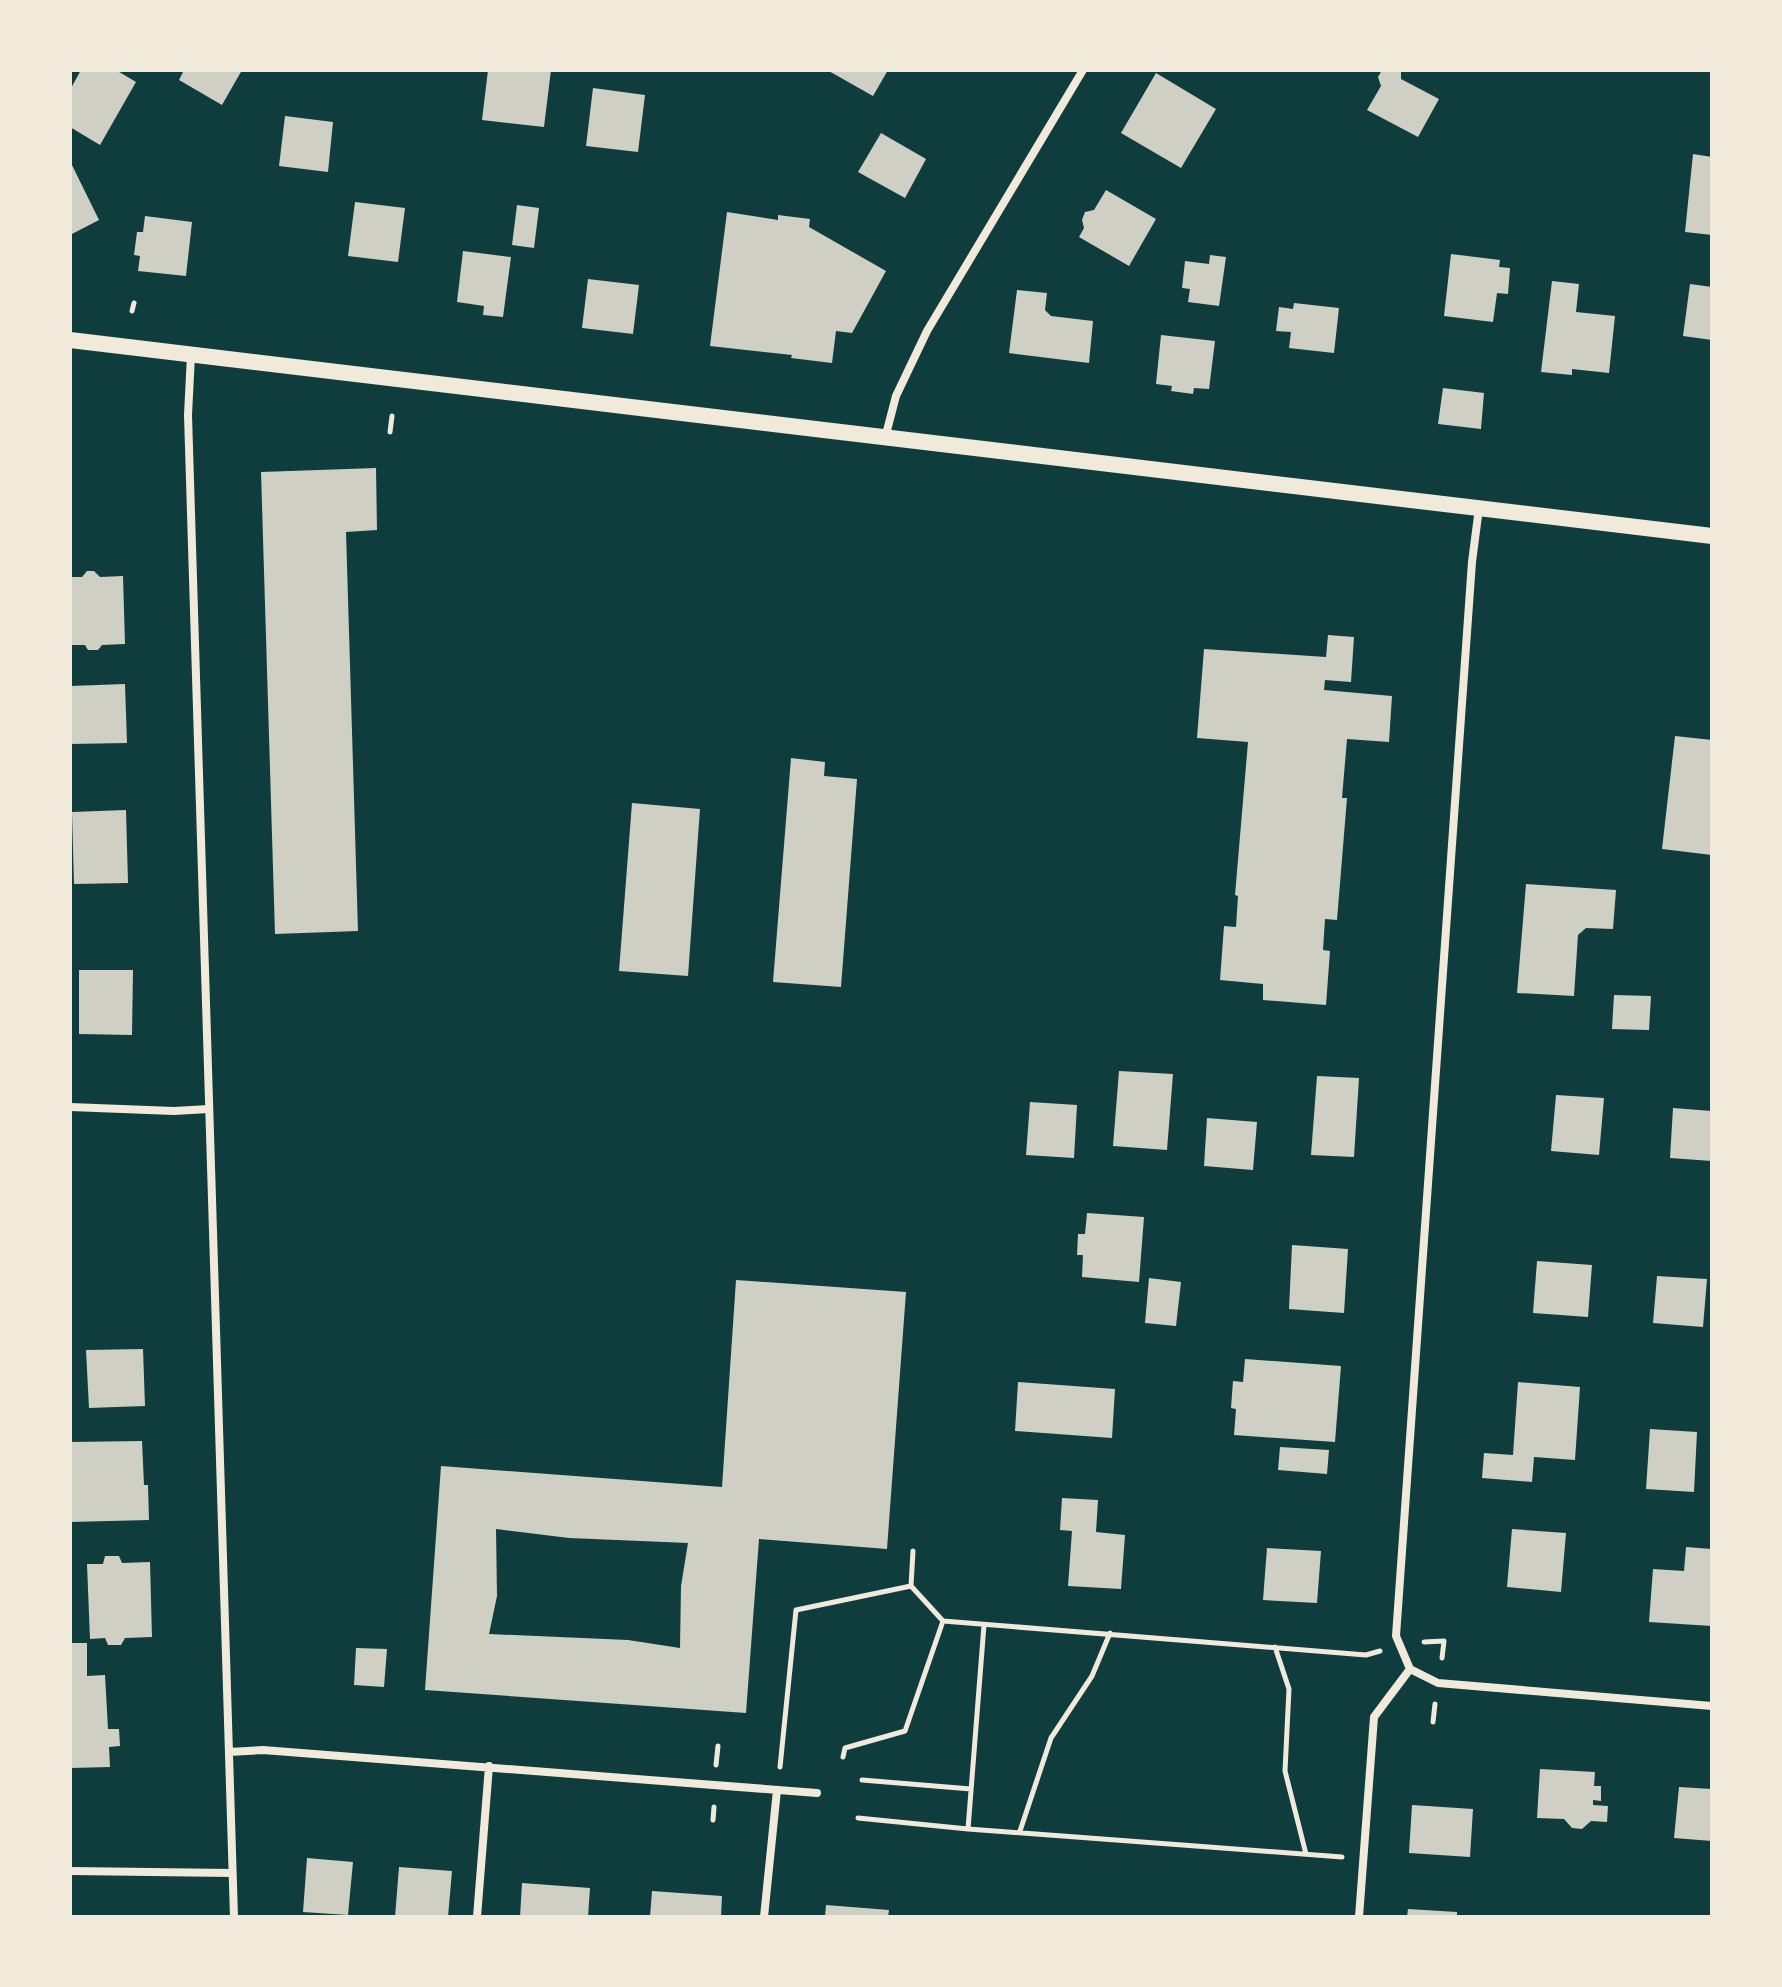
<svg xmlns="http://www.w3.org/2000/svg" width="1782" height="1987" viewBox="0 0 1782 1987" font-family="'Sofia Sans Condensed',sans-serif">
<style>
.building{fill:#cfcfc3;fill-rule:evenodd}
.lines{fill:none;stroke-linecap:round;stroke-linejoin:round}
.path{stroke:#f1e9da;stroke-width:5}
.minor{stroke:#f1e9da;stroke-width:8}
.secondary{stroke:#f1e9da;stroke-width:16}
</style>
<rect width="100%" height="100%" fill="#0f3d3e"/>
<path class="building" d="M81 70H116L136 82 100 145 70 127V90Z
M184 70H242L222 105 179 80Z
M488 70H551L544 127 482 120Z
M827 70H888L873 96Z
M1382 70 1401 72V79L1439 99 1418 137 1367 110 1381 86 1378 77Z
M1156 73 1216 109 1181 168 1121 133Z
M593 88 645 95 638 152 586 146Z
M285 116 333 122 328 172 279 166Z
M881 133 926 159 905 198 858 172Z
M1693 154 1712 157V235L1685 232Z
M70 161 99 220 70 235Z
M1106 190 1156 219 1129 266 1079 237 1084 228 1082 220 1085 212 1094 210Z
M355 202 405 208 398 262 348 256Z
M517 205 539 208 534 248 512 245Z
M727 212 778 220V215L810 219 809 227 886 271 852 333 836 331 832 363 791 358 792 355 710 346Z
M145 216 192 222 186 276 138 271 140 256 134 255 137 232H143Z
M463 251 511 257 503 317 483 315 484 306 457 302Z
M1451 254 1500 260 1499 267 1510 268 1508 294 1497 293 1493 322 1444 316Z
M1210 255 1226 257 1219 306 1188 302 1190 289 1182 288 1185 261 1209 264Z
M588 279 639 285 633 334 582 328Z
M1552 281 1579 284 1576 312 1615 316 1609 373 1572 369V375L1541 372Z
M1690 284 1712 287V340L1683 336Z
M1017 290 1047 293 1045 310 1051 316 1093 321 1089 363 1009 353Z
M1294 303 1339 308 1334 353 1289 348 1291 332 1276 331 1279 307 1293 309Z
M1161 335 1215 341 1209 389 1194 388 1193 394 1171 391 1172 386 1156 384Z
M1443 388 1484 393 1481 429 1438 424Z
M376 468 377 530 346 532 358 931 275 934 261 472Z
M87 571H94L100 577 123 576 125 644 102 645 98 650H88L85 645H70V577H82Z
M1328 635 1354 637 1351 682 1325 680 1324 690 1392 696 1389 742 1347 739 1342 798H1347L1337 920 1325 919 1323 950 1330 951 1326 1005 1263 1000V984L1220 980 1224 926 1236 927 1238 896 1235 895 1248 742 1197 738 1204 649 1326 657Z
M125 684 127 743 70 744V686Z
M1675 736 1712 740V855L1662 849Z
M791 758 825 762 824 776 857 779 841 987 773 982Z
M632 803 700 809 688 976 619 971Z
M126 810 128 883 74 884 72 812Z
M1526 884 1616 890 1613 929 1586 928 1578 935 1574 996 1517 993Z
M79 970H133L132 1035 79 1034Z
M1614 995 1651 996 1649 1030 1612 1029Z
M1119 1071 1173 1074 1167 1150 1113 1146Z
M1317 1076 1359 1078 1354 1157 1311 1155Z
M1556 1095 1604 1098 1599 1155 1551 1151Z
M1030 1102 1077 1105 1074 1158 1026 1155Z
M1673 1108 1712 1111V1161L1670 1158Z
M1207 1118 1257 1122 1253 1170 1204 1166Z
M1087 1213 1144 1217 1139 1282 1082 1277 1083 1255H1077L1078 1234H1085Z
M1292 1245 1348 1249 1344 1313 1289 1309Z
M1537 1261 1592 1265 1588 1317 1533 1313Z
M1657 1276 1707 1279 1703 1327 1653 1323Z
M1149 1278 1181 1282 1176 1326 1145 1323Z
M736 1280 906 1292 887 1549 759 1539 746 1713 425 1690 441 1466 722 1487ZM496 1529 569 1538 688 1543 681 1586 680 1648 628 1640 489 1634 497 1596Z
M143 1349 145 1406 89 1408 86 1350Z
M1245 1359 1341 1366 1335 1442 1234 1435 1236 1409 1231 1408 1233 1381 1243 1382Z
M1018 1382 1115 1389 1112 1438 1015 1431Z
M1518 1382 1580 1387 1575 1460 1534 1457 1532 1482 1482 1478 1484 1453 1513 1455Z
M1650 1429 1697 1432 1694 1492 1646 1489Z
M142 1441 144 1485H148L149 1520 70 1522V1442Z
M1280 1447 1329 1450 1327 1474 1278 1470Z
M1062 1498 1098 1500 1096 1532 1125 1535 1121 1589 1068 1586 1072 1531 1060 1530Z
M1512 1529 1566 1533 1561 1592 1507 1587Z
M1686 1547 1712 1549V1626L1649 1622 1653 1569 1684 1571Z
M1267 1548 1321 1551 1317 1603 1263 1600Z
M105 1556H119L122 1563 150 1562 152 1637 125 1638 121 1645H108L105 1638 90 1639 87 1564H103Z
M70 1643H87V1676L105 1675 108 1729H119L120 1746 109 1747 110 1767 70 1768Z
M356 1648 387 1649 384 1687 354 1685Z
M1540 1769 1595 1772 1594 1786H1601V1801L1593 1800V1805L1608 1806 1607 1822 1591 1821 1582 1829 1572 1828 1564 1819 1537 1818Z
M1679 1787 1712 1789V1841L1674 1838Z
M1412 1805 1473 1809 1470 1857 1409 1853Z
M307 1858 353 1862 348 1915 303 1912Z
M399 1867 452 1871 448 1917H395Z
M522 1883 590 1888 588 1917H520Z
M652 1891 722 1896 721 1917H650Z
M826 1905 889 1910 888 1917H825Z
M1408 1909 1457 1912V1917H1407Z"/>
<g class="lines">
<path class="path" d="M132 311 134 303
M390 432 392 416
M911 1586 913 1551
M943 1621 1366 1655 1380 1651
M1424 1642 1444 1641 1442 1658
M1275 1647 1289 1689 1285 1771 1306 1854
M1433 1722 1435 1704
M716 1765 718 1746
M780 1767 796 1610 911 1586 943 1621 905 1731 845 1748 843 1757
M862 1780 971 1789
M858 1818 968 1829 1342 1857
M713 1820 714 1807
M968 1829 984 1625
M1020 1831 1051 1738 1092 1676 1110 1633"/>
<path class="minor" d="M191 355 188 415 234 1917
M885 438 896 396 927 331 1083 70
M70 1107 174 1111 209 1109
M1410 1669 1396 1636 1472 562 1479 508
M1410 1669 1438 1683 1712 1706
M229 1752 263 1750 817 1793
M70 1871 232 1873
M477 1917 489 1766
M764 1917 777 1790
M1359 1917 1374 1717 1410 1669"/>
<path class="secondary" d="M70 340 1712 536"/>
</g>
<rect width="1782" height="1987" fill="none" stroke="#f1e9da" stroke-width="144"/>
</svg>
